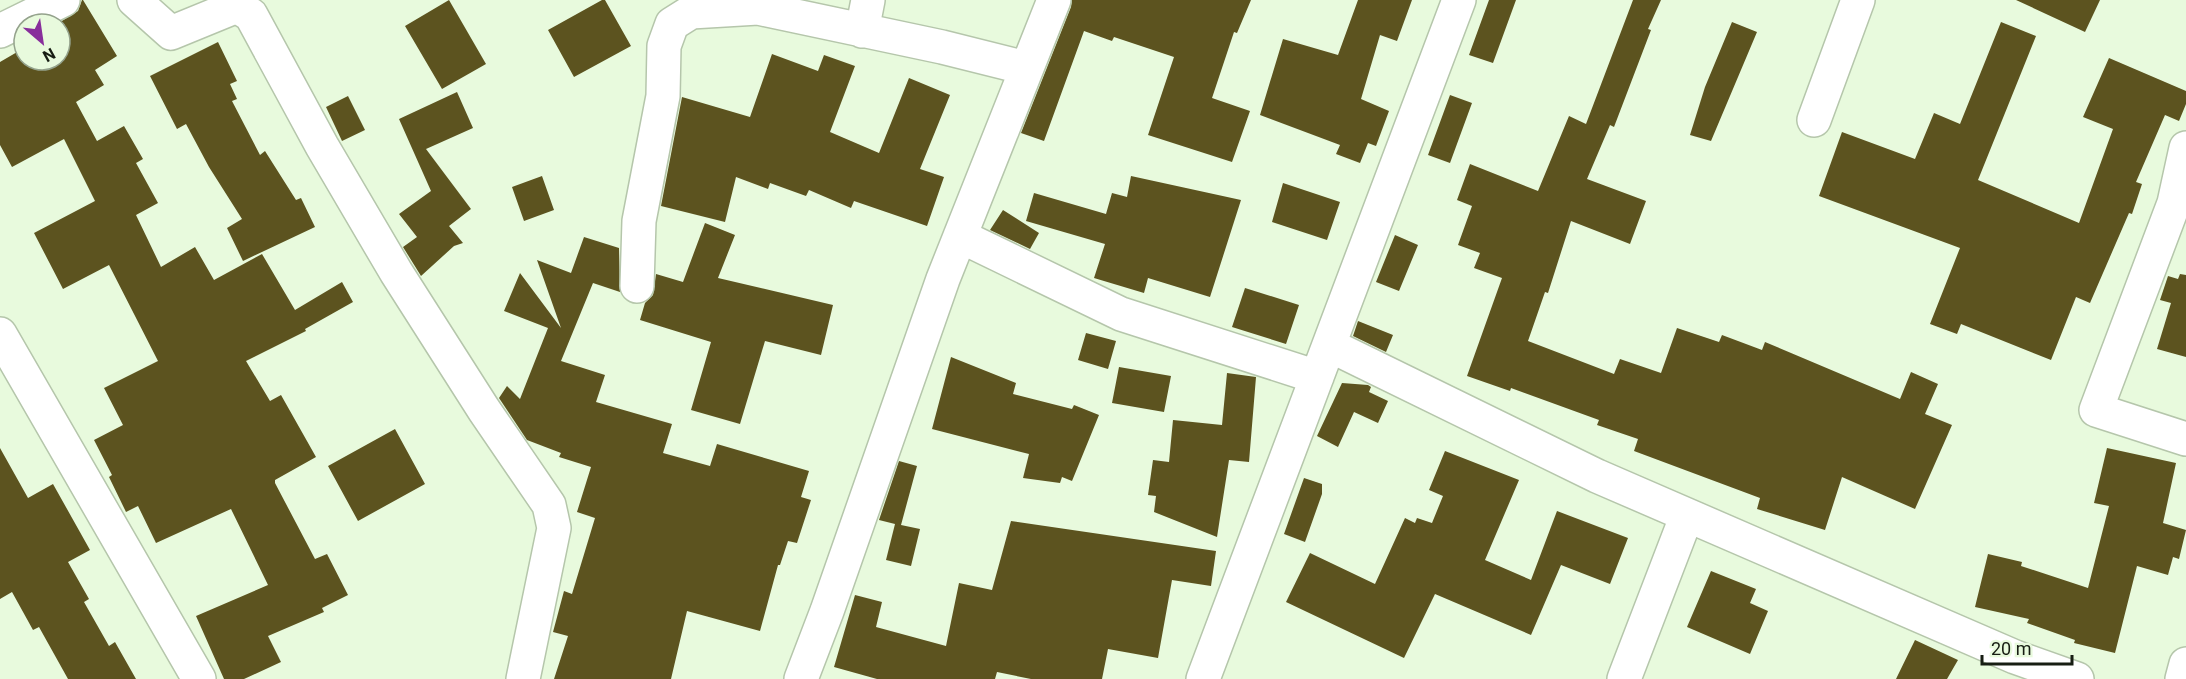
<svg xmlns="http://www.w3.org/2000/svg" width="2186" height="679" viewBox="0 0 2186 679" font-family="Roboto,sans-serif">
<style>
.building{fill:#5c531f}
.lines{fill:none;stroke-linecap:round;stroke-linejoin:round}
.minor-casing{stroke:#b5c6ab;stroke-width:36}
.minor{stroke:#fff;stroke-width:33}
</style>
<rect width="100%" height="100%" fill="#e8fadd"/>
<path class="building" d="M82 0H83L117 56 95 70 104 85 76 102 97 141 124 126 143 159 136 163 158 203 136 215 161 267 195 247 214 280 262 254 295 310 342 282 353 302 305 329 306 331 246 361 270 401 281 395 316 457 275 480V483L315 559 327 554 348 595 322 608 324 612 268 636 281 662 244 679H224L196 616 268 585 231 509 156 543 138 506 126 512 109 477 112 475 94 440 123 425 104 388 158 361 109 265 63 289 34 233 95 201 64 139 12 167 0 145V62L24 48V60H60V27L65 24H57L78 11Z
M449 0 486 64 442 89 405 26Z
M602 0H605L631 46 574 77 548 30Z
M1072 0H1251L1237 33 1234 32 1212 98 1250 111 1232 162 1148 135 1174 57 1114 37 1112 41 1084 31 1044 141 1021 133 1071 7Z
M1358 0H1412L1397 41 1380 35 1361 99 1389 111 1376 146 1368 143 1360 163 1336 154 1340 145 1260 115 1283 39 1338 55Z
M1489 0H1516L1493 63 1469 55Z
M1633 0H1661L1648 29 1651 30 1614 127 1610 125 1587 179 1646 201 1630 244 1571 221 1548 293 1545 292 1528 341 1614 374 1620 359 1661 373 1677 328 1719 342 1722 335 1762 350 1765 342 1900 399 1911 372 1938 384 1925 414 1952 425 1915 509 1842 477 1825 530 1757 509 1760 498 1634 451 1638 439 1597 425 1599 420 1511 388 1510 391 1467 376 1502 278 1474 268 1480 253 1458 245 1472 206 1457 200 1470 164 1538 191 1569 116 1586 124Z
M2016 0H2100L2085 32Z
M1732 22 1757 32 1711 141 1690 135 1705 87Z
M2001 22 2036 36 1978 180 2079 223 2113 129 2083 117 2109 58 2186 91V104L2179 121 2165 115 2136 182 2142 184 2132 214 2129 213 2090 303 2076 297 2051 360 1961 324 1957 334 1930 324 1960 248 1819 196 1842 132 1915 159 1934 113 1960 124Z
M218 42 237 81 230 84 237 99 232 101 260 155 265 151 296 200 301 198 315 227 243 261 227 228 242 219 209 167 186 124 177 129 150 76Z
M772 54 818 71 824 55 855 66 830 132 879 153 909 78 950 95 920 169 944 177 927 226 854 201 851 208 809 190 806 196 770 183 768 189 736 177 725 222 661 206 682 97 750 117Z
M457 92 473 128 426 149 471 209 449 226 463 243 454 246 421 276 403 247 417 237 399 214 431 191 399 119Z
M1450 95 1472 103 1450 163 1428 155Z
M348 96 365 130 342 141 326 107Z
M542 176 554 210 524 221 512 187Z
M1131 176 1241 200 1210 297 1148 278 1144 293 1094 278 1105 244 1026 221 1034 193 1106 214 1112 193 1127 197Z
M1283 183 1340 202 1327 240 1272 222Z
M1003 210 1039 233 1030 249 990 230Z
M705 223 735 235 718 278 833 305 821 355 765 341 740 424 691 410 711 342 640 320 645 303 653 295 656 274 683 282Z
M1395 235 1418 245 1399 291 1376 282Z
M584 237 619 248 620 292 593 283 561 361 605 375 596 402 672 424 663 453 710 466 717 444 809 471 801 497 811 500 797 543 788 541 780 565H778L760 631 687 611 671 679H554L568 636 553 632 564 591 572 594 595 518 577 512 591 467 559 457 561 453 527 440 499 398 507 386 520 399 548 328 504 311 520 273 561 328 537 260 571 273Z
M2180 274 2186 275V357L2157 349 2171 303 2160 300 2168 276 2178 279Z
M1245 288 1299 305 1286 344 1232 327Z
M1358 321 1393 335 1386 352 1353 336Z
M1086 333 1116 341 1108 369 1078 360Z
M951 357 1016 383 1013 394 1072 409 1074 405 1099 415 1072 481 1062 477 1060 483 1023 478 1029 454 932 429Z
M1119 367 1171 376 1164 412 1112 403Z
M1227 373 1256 377 1249 462 1229 460 1217 537 1154 512 1156 496 1148 495 1153 460 1169 462 1173 420 1222 425Z
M1342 383 1368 385 1371 387 1369 392 1388 401 1378 423 1354 412 1338 447 1317 436Z
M395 429 425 484 358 521 328 466Z
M0 448 28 498 53 484 90 550 68 562 89 599 84 602 109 646 115 642 136 679H68L39 627 33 630 12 592 0 599Z
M2107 448 2176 463 2163 523 2186 530 2179 559 2173 557 2168 575 2137 566 2115 653 2074 643 2075 640 2027 623 2029 619 1975 607 1988 554 2022 562 2021 566 2088 588 2109 506 2094 503Z
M1445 451 1519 480 1485 560 1531 580 1557 511 1628 538 1610 584 1561 565 1531 635 1435 594 1404 658 1286 602 1310 553 1375 584 1405 518 1415 523 1417 518 1432 523 1443 496 1429 490Z
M899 461 917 466 901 525 920 529 911 566 886 560 895 524 879 520Z
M1304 478 1322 484V494L1305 542 1284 534Z
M1011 521 1216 551 1211 586 1172 580 1158 658 1108 649 1102 679H1031L997 672 995 679H877L834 667 855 595 882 602 876 627 946 646 959 583 992 590Z
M1711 571 1756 589 1750 603 1768 611 1750 654 1687 627Z
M1915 640 1958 660 1947 679H1896Z"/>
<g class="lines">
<g class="minor-casing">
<path id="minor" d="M134 0 171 33 237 6 251 15 322 146 396 272 484 410 549 505 554 528 523 679
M0 31 63 0
M862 31 868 0
M1814 120 1858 0
M2186 148 2174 203 2096 410 2186 439
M960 236 1121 314 1317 377
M637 286 639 221 663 96 664 46 672 24 691 12 758 8 942 47 1026 68
M0 334 199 679
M1329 345 1597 476 2015 657 2077 679
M801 679 827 611 943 279 1054 0
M1203 679 1459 0
M1624 679 1687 515
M2182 679 2186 664"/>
</g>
<use href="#minor" class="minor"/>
</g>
<g transform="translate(42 42) rotate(151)"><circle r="28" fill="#e8fadd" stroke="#94a28c" stroke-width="1.5"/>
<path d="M0-4.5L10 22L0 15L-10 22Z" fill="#882e9b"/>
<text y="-9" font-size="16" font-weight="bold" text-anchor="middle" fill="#171d13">N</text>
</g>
<path d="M1982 655v9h90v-9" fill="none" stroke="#171d13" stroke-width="3"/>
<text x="1991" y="655" font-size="18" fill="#171d13" stroke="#e8fadd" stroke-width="4.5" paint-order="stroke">20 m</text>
</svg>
